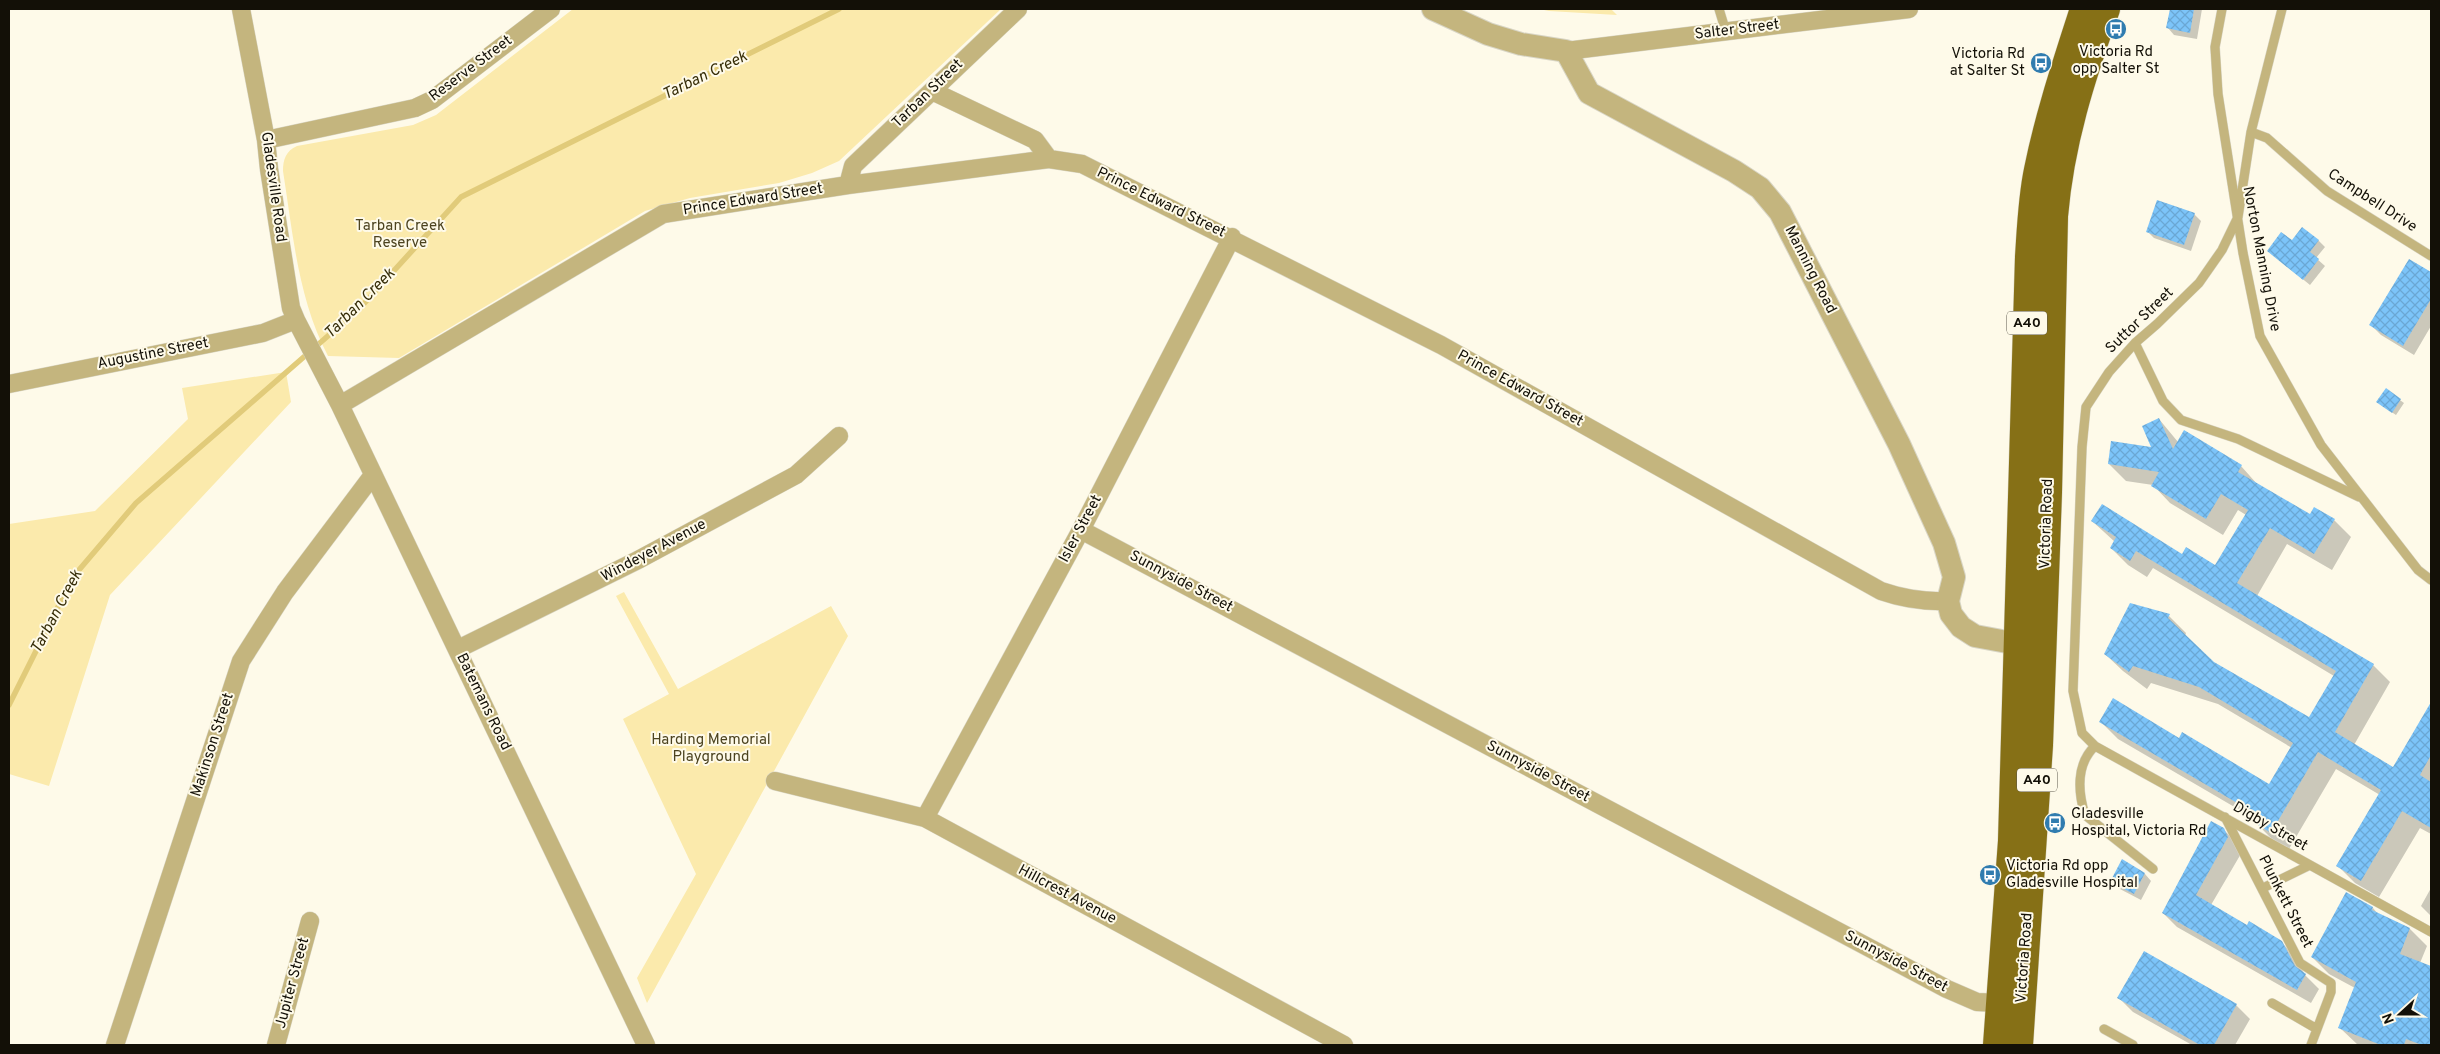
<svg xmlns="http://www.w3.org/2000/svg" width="2440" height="1054" viewBox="0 0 2440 1054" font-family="Overpass,sans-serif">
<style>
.green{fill:#fbeaac}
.shadow{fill:#0003}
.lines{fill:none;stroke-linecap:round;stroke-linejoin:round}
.stream{stroke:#e1cb7a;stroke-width:5.5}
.building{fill:url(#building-cross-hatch)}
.service-casing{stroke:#d8d5c5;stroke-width:10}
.minor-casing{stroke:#d8d5c5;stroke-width:19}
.tertiary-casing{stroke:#d8d5c5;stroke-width:24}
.trunk-casing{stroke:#d8d5c5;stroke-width:29}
.service{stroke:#c4b57e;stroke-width:9}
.minor{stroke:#c4b57e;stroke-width:18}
.tertiary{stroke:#c4b57e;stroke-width:22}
.trunk{stroke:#867016;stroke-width:28}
.labels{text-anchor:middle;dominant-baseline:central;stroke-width:4;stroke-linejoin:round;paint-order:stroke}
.shield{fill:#fefae9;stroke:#5a564b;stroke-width:1}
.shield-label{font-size:14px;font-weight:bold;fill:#131007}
.street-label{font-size:15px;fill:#131007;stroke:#fefae9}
.poi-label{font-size:15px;fill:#131007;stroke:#fefae9;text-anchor:start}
.park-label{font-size:15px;fill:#4c431f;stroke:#fefae9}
.water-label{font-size:16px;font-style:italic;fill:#362d08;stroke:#fefae9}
</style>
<defs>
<pattern id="building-cross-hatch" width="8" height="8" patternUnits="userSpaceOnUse" patternTransform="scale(1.25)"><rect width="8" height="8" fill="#7cc4f9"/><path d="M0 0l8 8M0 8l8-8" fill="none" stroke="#6aa7d4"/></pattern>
</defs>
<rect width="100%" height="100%" fill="#fefae9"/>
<path class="green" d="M573 9H1001L839 161 812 173 779 183 690 198 645 211 399 358 328 356C298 299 293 234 283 171 283 159 286 151 297 146L413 125 436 115Z
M1539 9H1611L1617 15 1549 11Z
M286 372 291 402 110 595 49 786 9 774V524L95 511 188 419 182 388Z
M624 592 678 689 831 606 848 636 647 1003 637 978 696 874 623 719 669 694 616 596Z"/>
<path class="shadow" d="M2171 9H2202L2197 39 2174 35 2168 28Z
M2194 214 2201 221 2191 251 2154 238 2148 232Z
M2318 240 2325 247 2316 258 2325 266 2310 285 2268 251 2292 242Z
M2410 260 2431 273V326L2414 355 2381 335 2371 325Z
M2386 390 2404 403 2396 415 2381 405Z
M2159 419 2178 442 2185 431 2241 466 2258 485 2310 516 2334 520 2351 537 2332 570 2287 544 2257 596 2373 665 2390 682 2354 745 2394 768 2431 705V834L2420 828 2379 897 2355 883 2338 866 2380 795 2336 769 2289 849 2271 838 2254 821 2255 819 2118 739 2101 722 2179 739 2270 786 2292 748 2218 704 2151 683 2147 689 2123 671 2105 654 2131 604 2169 616 2186 633 2185 636 2214 663 2309 719 2334 676 2153 568 2147 577 2128 565 2111 548 2115 542 2092 521 2216 567 2246 515 2238 510 2223 535 2170 503 2153 485 2126 481 2109 464 2153 448Z
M2223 829 2237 843 2242 852 2211 905 2247 927 2281 942 2295 956 2305 975 2319 989 2311 1003 2177 927 2163 913Z
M2123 861 2145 874 2151 881 2141 900 2118 888 2111 881Z
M2431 888V916L2421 906Z
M2373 908 2378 914 2410 929 2427 946 2420 963 2431 968V1045H2358L2340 1028 2355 988 2329 974 2312 957Z
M2119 998 2236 1005 2250 1019 2235 1045H2192L2133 1012Z"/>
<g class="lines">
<path class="stream" d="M9 705 73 577 136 503 360 308 461 197 839 9"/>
</g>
<path class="building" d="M2170 9H2194L2190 33 2166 28Z
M2157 200 2195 213 2184 245 2146 232Z
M2302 227 2319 240 2310 252 2319 259 2303 280 2267 251 2281 232 2292 240Z
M2409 259 2431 272V299L2403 346 2369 325Z
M2386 388 2401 399 2392 413 2376 402Z
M2159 418 2173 449 2184 430 2242 465 2238 472 2310 514 2314 507 2335 519 2314 554 2270 528 2237 583 2374 664 2335 732 2393 767 2431 702V755L2420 775 2431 782V828L2402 811 2361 881 2336 866 2381 790 2318 752 2271 833 2252 821 2256 814 2099 722 2113 698 2179 738 2182 732 2269 784 2293 743 2199 687 2133 666 2129 672 2104 654 2130 603 2170 614 2168 618 2214 662 2309 717 2336 671 2136 551 2130 561 2110 548 2116 537 2091 521 2102 504 2182 554 2186 547 2215 565 2248 510 2221 494 2206 519 2151 486 2159 472 2108 464 2111 441 2151 447 2142 426Z
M2211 821 2224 828 2228 837 2196 895 2247 925 2249 921 2282 941 2295 966 2306 974 2297 990 2162 913Z
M2122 859 2145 873 2134 894 2110 882Z
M2346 892 2373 907 2372 910 2410 928 2400 954 2431 966V1045H2422L2406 1039 2404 1045H2381L2338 1028 2356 982 2311 957Z
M2144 951 2237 1004 2214 1045H2200L2117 998Z"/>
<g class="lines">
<g class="service-casing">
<path id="service" d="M1719 9 1726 32
M2222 9 2215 47 2218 94 2243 253 2260 336 2321 445 2418 570 2431 580
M2282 9 2251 132 2238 217 2222 250 2199 283 2157 324 2135 343 2109 372 2086 407 2082 447 2073 691 2082 733 2095 746 2431 932
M2251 132 2267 138 2327 191 2431 256
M2135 343 2163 401 2181 420 2238 439 2359 497
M2095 746C2076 764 2078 792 2085 815L2153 869
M2225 817 2300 963 2331 983V992L2311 1045
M2263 888 2310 865
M2272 1003 2317 1029
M2104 1029 2133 1045"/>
</g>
<g class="minor-casing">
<path id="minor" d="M241 9 266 140 269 169 291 308 296 320 340 405 646 1045
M1566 51 1909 9
M932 91 1035 140 1049 159
M266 140 415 108 432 100 551 9
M848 185 853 166 1018 9
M9 384 263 333 296 320
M340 405 663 214 848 185 1049 159 1082 164 1441 345 1881 591C1904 599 1923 602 1948 601
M1081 530 1947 989 1977 1002 2000 1003
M458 649 638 560 796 475 839 436
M775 781 925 818 1344 1045
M925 818 1081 530 1232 237
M115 1045 241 661 285 592 373 475
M276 1045 310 921"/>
</g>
<g class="tertiary-casing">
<path id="tertiary" d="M1433 9 1488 34 1521 44 1566 51 1589 93 1734 171 1760 188 1780 212 1899 444 1944 543 1954 577 1948 601 1951 614 1961 627 1975 636 2018 644H2035"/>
</g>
<g class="trunk-casing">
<path id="trunk" d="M1997 1045 2012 841 2029 257C2031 228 2032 198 2038 170 2049 115 2067 62 2084 9
M2019 1045 2039 745 2048 492 2054 216C2060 144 2081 77 2106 9"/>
</g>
<use href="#service" class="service"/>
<use href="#minor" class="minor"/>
<use href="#tertiary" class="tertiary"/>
<use href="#trunk" class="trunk"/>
</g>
<defs>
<g id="bus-disc" transform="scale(1.125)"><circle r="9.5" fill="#307caf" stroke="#fefae9"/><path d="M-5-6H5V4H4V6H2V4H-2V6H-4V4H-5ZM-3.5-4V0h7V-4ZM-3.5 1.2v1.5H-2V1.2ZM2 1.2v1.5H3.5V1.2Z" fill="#fff"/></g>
</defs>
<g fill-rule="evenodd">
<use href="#bus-disc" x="2116" y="29"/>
<use href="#bus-disc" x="2041" y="63"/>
<use href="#bus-disc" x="2055" y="823"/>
<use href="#bus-disc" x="1990" y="875"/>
</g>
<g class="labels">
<g class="shield">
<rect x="2007" y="311.5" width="40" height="23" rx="4"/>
<rect x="2017" y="768.5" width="40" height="23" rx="4"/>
</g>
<g class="shield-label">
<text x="2027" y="323">A40</text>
<text x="2037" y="780">A40</text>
</g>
<g class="street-label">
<text transform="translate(1737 30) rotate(-7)">Salter Street</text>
<text transform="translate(471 69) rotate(-37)">Reserve Street</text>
<text transform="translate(928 94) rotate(-44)">Tarban Street</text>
<text transform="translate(273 187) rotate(82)">Gladesville Road</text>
<text transform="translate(753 200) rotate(-9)">Prince Edward Street</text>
<text transform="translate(2372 201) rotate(33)">Campbell Drive</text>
<text transform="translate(1161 203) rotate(26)">Prince Edward Street</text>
<text transform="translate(2261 259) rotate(79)">Norton Manning Drive</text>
<text transform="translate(1810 270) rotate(63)">Manning Road</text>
<text transform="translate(2140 321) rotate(-44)">Suttor Street</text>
<text transform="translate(153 354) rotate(-11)">Augustine Street</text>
<text transform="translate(1520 389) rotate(29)">Prince Edward Street</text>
<text transform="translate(2047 524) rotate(-88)">Victoria Road</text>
<text transform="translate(1081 529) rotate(-62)">Isler Street</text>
<text transform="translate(654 551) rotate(-28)">Windeyer Avenue</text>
<text transform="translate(1181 582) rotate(28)">Sunnyside Street</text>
<text transform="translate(483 702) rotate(64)">Batemans Road</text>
<text transform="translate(213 745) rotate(-72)">Makinson Street</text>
<text transform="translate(1538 772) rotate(28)">Sunnyside Street</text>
<text transform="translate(2270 827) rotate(30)">Digby Street</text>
<text transform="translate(1067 895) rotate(28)">Hillcrest Avenue</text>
<text transform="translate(2285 902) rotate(63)">Plunkett Street</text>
<text transform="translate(2025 958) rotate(-86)">Victoria Road</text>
<text transform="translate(1896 962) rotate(28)">Sunnyside Street</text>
<text transform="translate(293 983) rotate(-75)">Jupiter Street</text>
</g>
<g class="poi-label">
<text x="2116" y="52" text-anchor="middle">Victoria Rd<tspan x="2116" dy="17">opp Salter St</tspan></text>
<text x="2025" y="54" text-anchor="end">Victoria Rd<tspan x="2025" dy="17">at Salter St</tspan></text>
<text x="2071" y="814">Gladesville<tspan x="2071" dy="17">Hospital, Victoria Rd</tspan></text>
<text x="2006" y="866">Victoria Rd opp<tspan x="2006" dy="17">Gladesville Hospital</tspan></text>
</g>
<g class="park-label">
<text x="400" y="226">Tarban Creek<tspan x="400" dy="17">Reserve</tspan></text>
<text x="711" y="740">Harding Memorial<tspan x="711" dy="17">Playground</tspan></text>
</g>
<g class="water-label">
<text transform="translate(705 76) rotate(-26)">Tarban Creek</text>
<text transform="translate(360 304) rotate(-45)">Tarban Creek</text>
<text transform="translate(57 612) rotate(-62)">Tarban Creek</text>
</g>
</g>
<rect width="2440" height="1054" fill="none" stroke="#131007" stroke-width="20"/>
<g transform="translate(2400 1014) rotate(249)" stroke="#fefae9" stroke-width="4" paint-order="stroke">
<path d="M0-4L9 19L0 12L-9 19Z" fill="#131007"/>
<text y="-8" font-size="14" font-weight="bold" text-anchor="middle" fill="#131007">N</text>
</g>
</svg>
